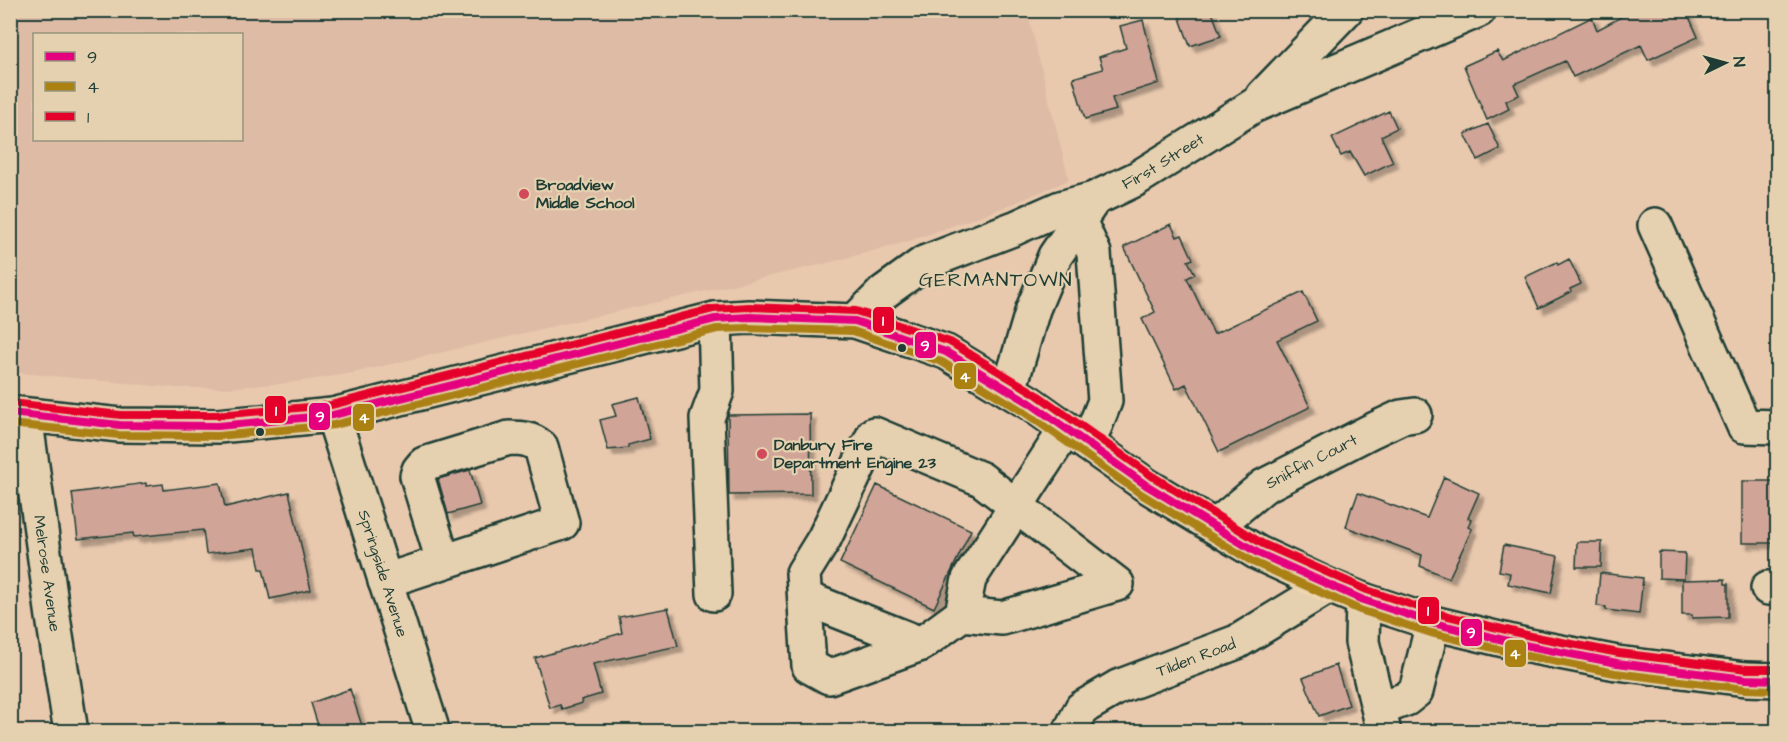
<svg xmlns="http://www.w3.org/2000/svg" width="1788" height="742" viewBox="0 0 1788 742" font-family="'Architects Daughter',sans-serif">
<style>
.built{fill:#debba5;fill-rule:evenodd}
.building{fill:#d0a497;stroke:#1f3d34;stroke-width:1.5;filter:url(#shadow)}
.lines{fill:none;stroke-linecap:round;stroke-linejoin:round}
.minor-casing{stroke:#1f3d34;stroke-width:38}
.major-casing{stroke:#1f3d34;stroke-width:38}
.minor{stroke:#e5d0af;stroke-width:33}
.major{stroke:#fcdcac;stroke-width:33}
.bus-1-casing{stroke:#e5d0af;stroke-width:12}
.bus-2-casing{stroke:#e5d0af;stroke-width:12}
.bus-3-casing{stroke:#e5d0af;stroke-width:12}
.bus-1{stroke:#e5007d;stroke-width:8}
.bus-2{stroke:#ab8112;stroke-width:8}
.bus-3{stroke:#e4002b;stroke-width:8}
.poi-dot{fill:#d1495b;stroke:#e5d0af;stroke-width:2}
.bus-dot{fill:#1f3d34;stroke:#e5d0af;stroke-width:2}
.labels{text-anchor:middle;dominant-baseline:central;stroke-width:4.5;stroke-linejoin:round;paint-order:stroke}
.street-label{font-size:16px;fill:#1f3d34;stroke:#e5d0af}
.poi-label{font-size:16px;font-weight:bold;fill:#1f3d34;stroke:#e5d0af;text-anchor:start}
.quarter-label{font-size:20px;letter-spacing:1.5px;fill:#1f3d34;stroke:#e5d0af}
.line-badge{stroke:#e5d0af;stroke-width:2}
.badge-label{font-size:16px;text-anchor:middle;font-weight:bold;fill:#fff}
</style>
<defs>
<filter id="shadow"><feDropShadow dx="5.5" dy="5.5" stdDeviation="1.5" flood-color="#0004"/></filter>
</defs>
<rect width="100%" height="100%" fill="#e9c9ae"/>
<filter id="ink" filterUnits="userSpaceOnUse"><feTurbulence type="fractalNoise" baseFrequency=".0167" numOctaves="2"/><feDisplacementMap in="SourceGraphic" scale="12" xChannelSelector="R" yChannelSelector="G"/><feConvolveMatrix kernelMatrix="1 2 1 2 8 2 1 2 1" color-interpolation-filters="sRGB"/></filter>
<g filter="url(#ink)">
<path class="built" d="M11 10 1027 11 1069 180 1005 207 913 240 832 262 348 374 289 383 226 388H176L11 372ZM34 34H242V140H34Z"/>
<path class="building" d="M1177 10H1211L1221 36 1190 46Z
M1634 10H1686L1698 37 1648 60 1641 45 1573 77 1565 61 1514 84 1519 95 1506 101 1509 109 1487 120 1464 66 1497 51 1503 61 1592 17 1597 30Z
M1143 20 1159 83 1112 98 1116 110 1085 119 1073 78 1103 69 1099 57 1126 48 1120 26Z
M1389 111 1397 128 1381 136 1393 162 1364 176 1350 152 1341 156 1332 138Z
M1488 124 1500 149 1478 160 1465 134Z
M1171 224 1177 237 1182 235 1193 259 1188 261 1195 274 1187 278 1214 334 1303 292 1317 321 1277 340 1310 407 1219 452 1186 384 1176 389 1142 319 1155 312 1124 247Z
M1569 259 1581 284 1570 289 1571 292 1539 308 1525 277 1557 262 1558 265Z
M639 397 650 439 628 445V448L608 450 600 420 616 416 612 404Z
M810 414 811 494 729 495 728 415Z
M470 470 480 505 448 514 438 479Z
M1444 477 1479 493 1468 518 1471 519 1468 527 1472 529 1449 578 1420 566 1422 555 1346 527 1352 506 1353 507 1358 493 1427 518Z
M1742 481H1778V543H1742Z
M146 483V486L163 484 164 490 220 483 225 507 289 492 311 590 270 599 263 569H260L256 548 206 554 203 530 134 537 133 533 78 539 72 493Z
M877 485 971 530 934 608 840 563Z
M1577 542H1602L1601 567H1576Z
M1504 545 1558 556 1551 593 1508 584 1510 573 1499 571Z
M1659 552 1685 553 1684 579 1659 578Z
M1600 573 1643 578 1639 614 1606 610V607L1597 606Z
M1725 579V584H1728V617L1692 618V615H1682V580Z
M668 608 678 646 593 664 601 694 581 700 582 703 562 709 560 705 550 708 535 658 622 633 619 617Z
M1336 665 1349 705 1319 716 1303 678Z
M350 689 364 732H320L311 703Z"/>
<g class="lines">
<g class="minor-casing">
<g id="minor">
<path d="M1263 96 1346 10"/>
<path d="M1079 220 1094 253 1105 401 1088 444"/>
<path d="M1655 225 1744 426 1778 427"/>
<path id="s1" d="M855 321 884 292 924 263 1015 228 1060 208 1094 199 1136 179 1253 106 1479 10"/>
<path d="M1009 390 1033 309 1055 256 1090 205"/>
<path id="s2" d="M25 415 53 617 71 732"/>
<path id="s3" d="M333 415 433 732"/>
<path id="s4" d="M1216 526 1264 486 1369 432 1401 417 1415 415"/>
<path d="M385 581 562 523 541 447C531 439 523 438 509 438L424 464 419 470 417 476 443 561"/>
<path d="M1768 588H1778"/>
<path d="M714 594 707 418 717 391 715 319"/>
<path d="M805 598 921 644"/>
<path d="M1363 600 1362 642 1384 732"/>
<path d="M962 614 921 644 829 677 809 666 803 573 824 539 874 434 981 479 1117 584 1002 618 962 614 969 579 1066 429"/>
<path d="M1379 709 1406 699 1416 691 1433 623"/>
<path id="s5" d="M1070 732 1082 708 1118 687 1237 642 1329 586"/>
</g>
</g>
<g class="major-casing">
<path id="major" d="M10 413 120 425 218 426 333 415 715 319 749 317 855 321 946 352 1030 403 1146 485 1258 553 1329 586 1363 600 1433 623 1529 646 1617 663 1746 679 1778 680"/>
</g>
<use href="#minor" class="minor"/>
<use href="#major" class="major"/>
<g class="bus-1-casing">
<path id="bus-1" d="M10 413 120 425 218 426 333 415 715 319 749 317 855 321 946 352 1030 403 1146 485 1258 553 1363 600 1433 623 1529 646 1617 663 1746 679 1778 680"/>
</g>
<g class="bus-2-casing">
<path id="bus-2" d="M10 424 119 435 218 436 334 425 717 329 749 328 853 331 942 362 1024 412 1141 494 1253 562 1360 610 1431 633 1527 656 1615 673 1745 689 1778 690"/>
</g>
<g class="bus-3-casing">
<path id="bus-3" d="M11 403 121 415H218L331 405 713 309 749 307 856 311 950 342 1036 394 1152 476 1263 544 1367 590 1436 613 1531 636 1619 653 1747 669H1778"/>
</g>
<use href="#bus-1" class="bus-1"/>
<use href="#bus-2" class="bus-2"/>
<use href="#bus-3" class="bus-3"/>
</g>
</g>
<g class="poi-dot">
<circle cx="524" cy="194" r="6"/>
<circle cx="762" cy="454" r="6"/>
</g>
<g class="bus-dot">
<circle cx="902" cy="348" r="5"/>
<circle cx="260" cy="432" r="5"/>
</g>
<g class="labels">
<g class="street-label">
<text stroke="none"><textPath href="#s1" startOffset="351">First Street</textPath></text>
<text stroke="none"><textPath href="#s4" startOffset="116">Sniffin Court</textPath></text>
<text stroke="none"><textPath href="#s3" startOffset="166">Springside Avenue</textPath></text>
<text stroke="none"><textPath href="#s2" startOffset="160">Melrose Avenue</textPath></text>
<text stroke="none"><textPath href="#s5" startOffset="152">Tilden Road</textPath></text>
</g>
<g class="poi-label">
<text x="536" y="185">Broadview<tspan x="536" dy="18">Middle School</tspan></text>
<text x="774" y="445">Danbury Fire<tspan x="774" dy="18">Department Engine 23</tspan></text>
</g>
<g class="quarter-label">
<text x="996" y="280">GERMANTOWN</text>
</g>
</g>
<g class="line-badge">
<rect x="872" y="306" width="23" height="28" rx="6" fill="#e4002b"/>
<rect x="914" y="331" width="23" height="28" rx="6" fill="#e5007d"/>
<rect x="953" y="362" width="24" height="28" rx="6" fill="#ab8112"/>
<rect x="264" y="395" width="23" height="29" rx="6" fill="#e4002b"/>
<rect x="308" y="402" width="23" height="29" rx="6" fill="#e5007d"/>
<rect x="352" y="403" width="23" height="29" rx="6" fill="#ab8112"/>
<rect x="1417" y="596" width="23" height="29" rx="6" fill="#e4002b"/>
<rect x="1460" y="618" width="23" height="29" rx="6" fill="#e5007d"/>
<rect x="1504" y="639" width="23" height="29" rx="6" fill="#ab8112"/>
</g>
<g class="badge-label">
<text x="883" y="326">1</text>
<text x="925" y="351">9</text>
<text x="965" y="382">4</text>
<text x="276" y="416">1</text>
<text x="320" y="422">9</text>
<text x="364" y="423">4</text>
<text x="1428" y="616">1</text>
<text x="1471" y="638">9</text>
<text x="1515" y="659">4</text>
</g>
<rect width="1788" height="742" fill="none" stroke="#e5d0af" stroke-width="36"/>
<rect x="18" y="18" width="1752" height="706" fill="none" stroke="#1f3d34" stroke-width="2" filter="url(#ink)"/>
<rect x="33" y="33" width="210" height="108" fill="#e5d0af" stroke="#96957e" stroke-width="1.5"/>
<rect x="45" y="52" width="30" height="9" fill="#e5007d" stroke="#96957e" stroke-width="1.5"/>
<text x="87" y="63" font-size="18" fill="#1f3d34">9</text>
<rect x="45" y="82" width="30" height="9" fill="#ab8112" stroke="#96957e" stroke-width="1.5"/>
<text x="87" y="93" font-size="18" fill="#1f3d34">4</text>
<rect x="45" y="112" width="30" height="9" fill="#e4002b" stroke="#96957e" stroke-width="1.5"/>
<text x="87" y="123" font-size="18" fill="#1f3d34">1</text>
<g transform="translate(1725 63) rotate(85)" stroke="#e5d0af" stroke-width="4.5" paint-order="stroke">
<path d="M0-4.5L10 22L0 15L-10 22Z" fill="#1f3d34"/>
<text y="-9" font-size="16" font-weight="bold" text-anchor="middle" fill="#1f3d34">N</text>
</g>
</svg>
